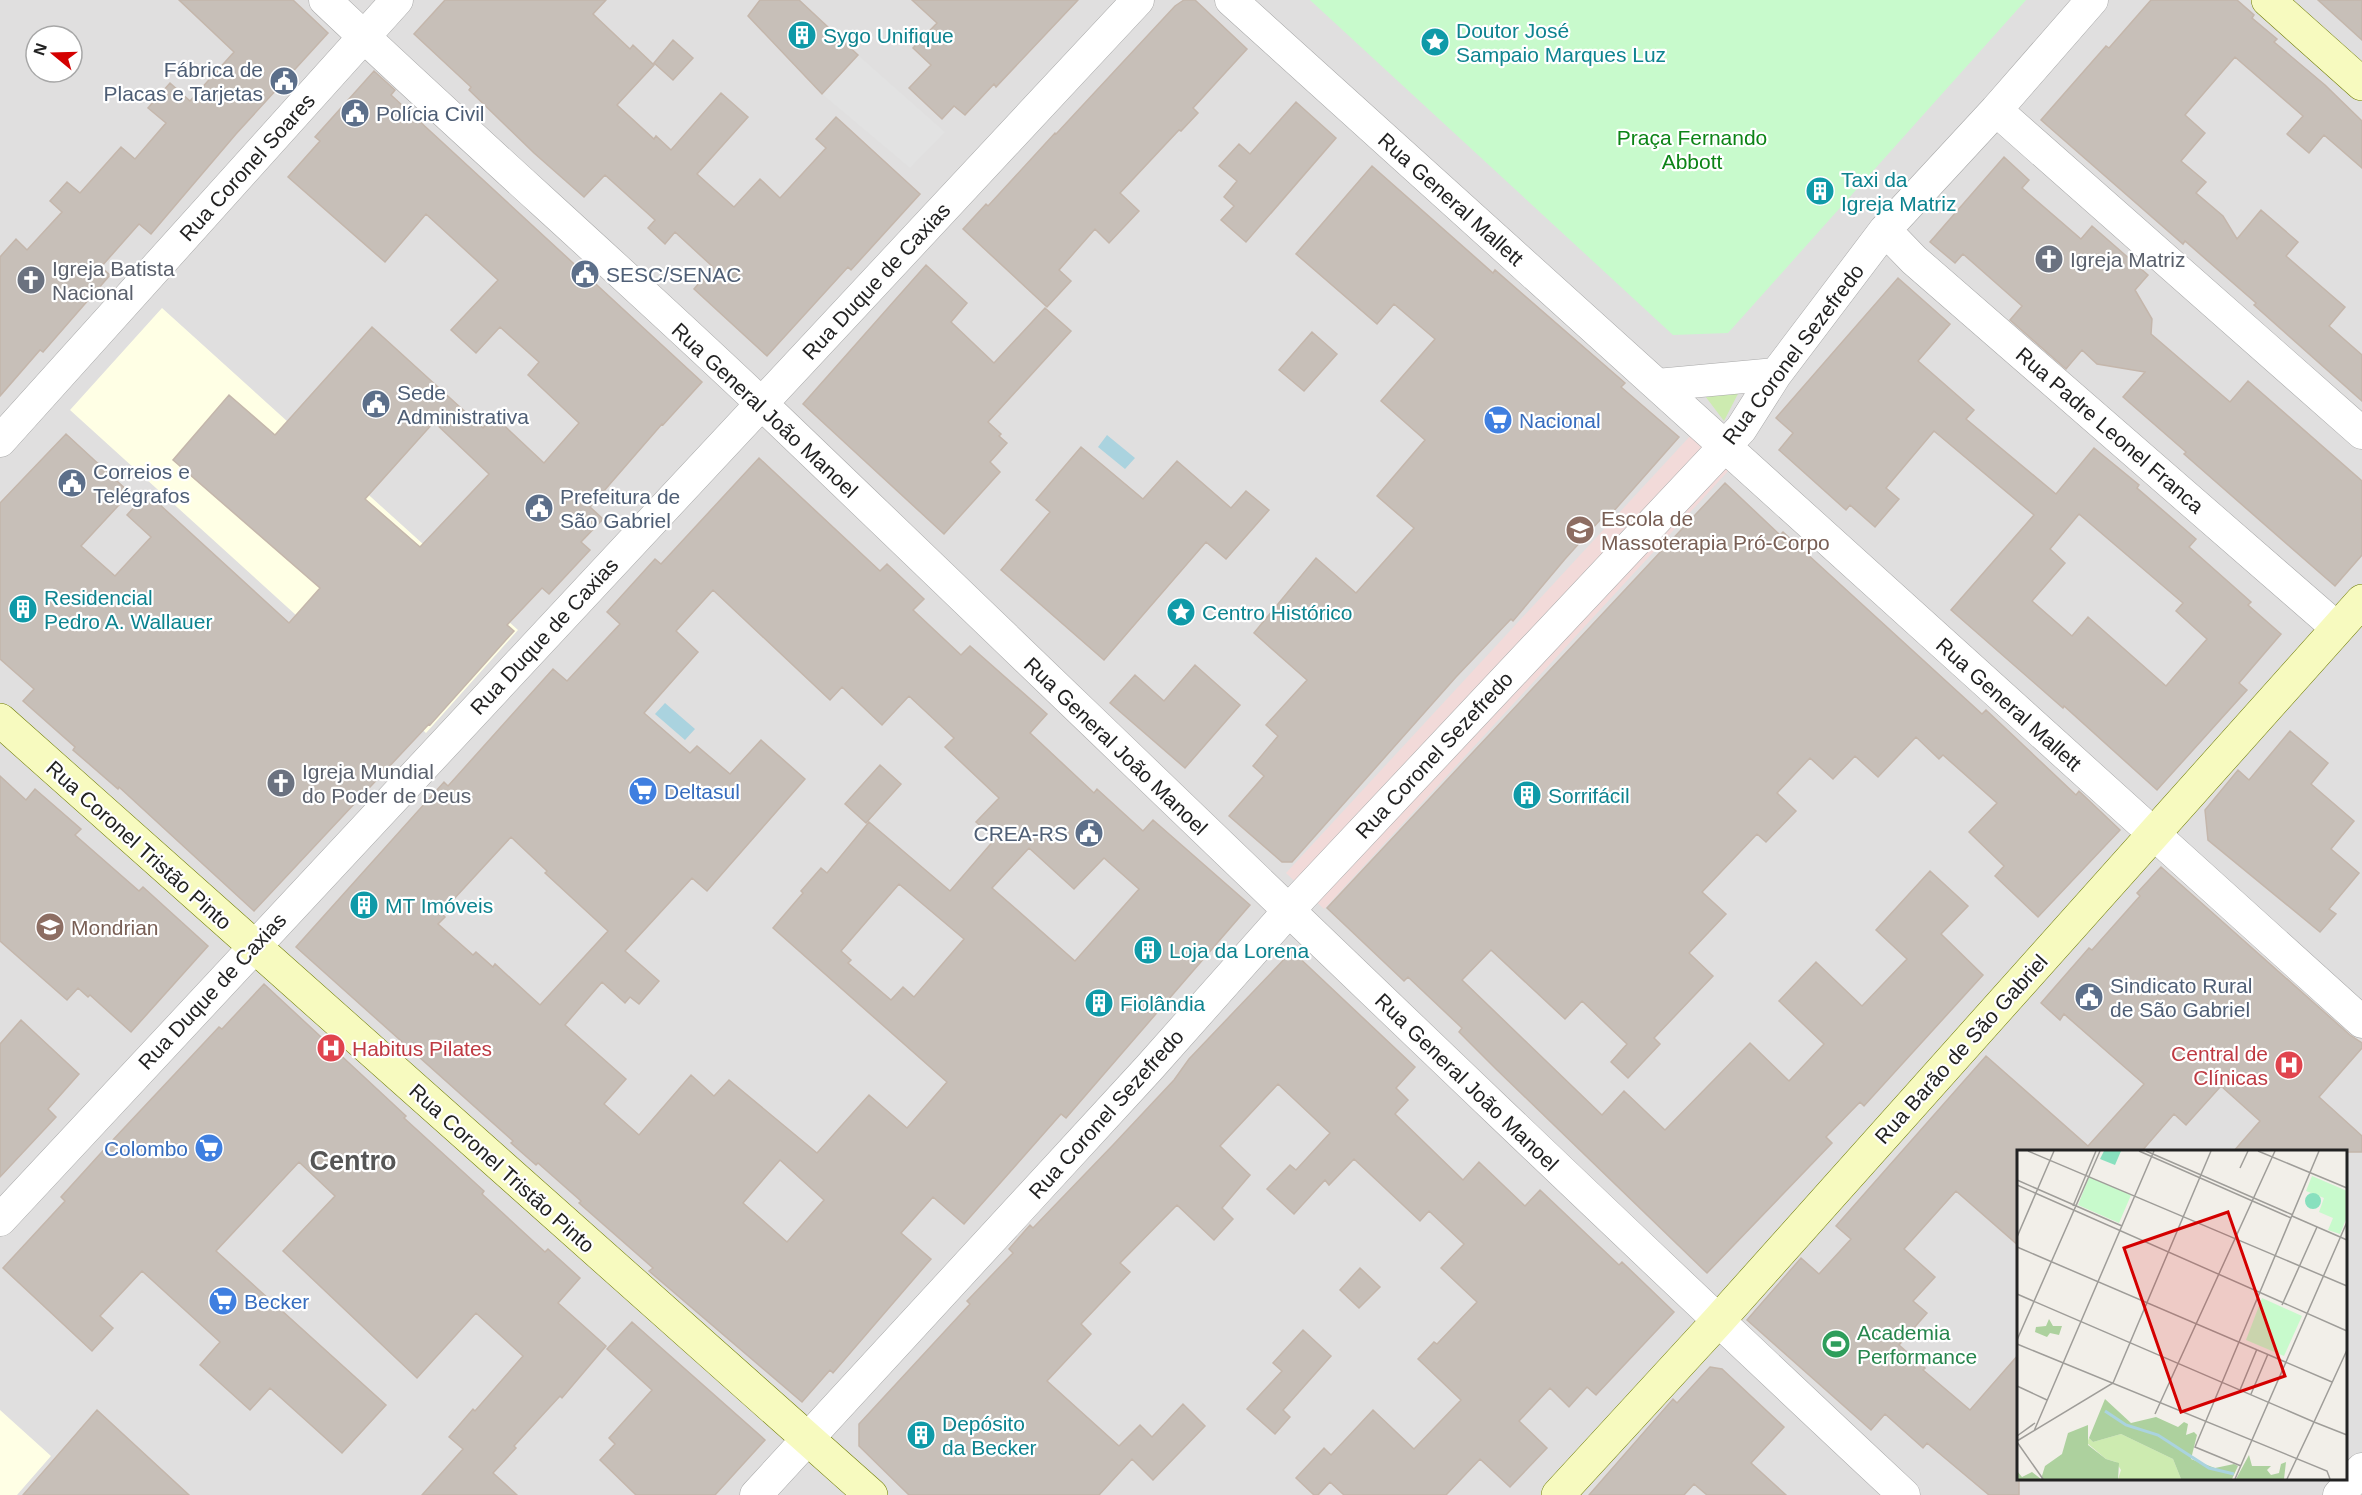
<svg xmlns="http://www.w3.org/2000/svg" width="2362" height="1495" viewBox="0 0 2362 1495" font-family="Helvetica,sans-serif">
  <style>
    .residential { fill: #e0dfdf; fill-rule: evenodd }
    .commercial { fill: #f2dad9 }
    .education { fill: #ffffe5 }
    .grass { fill: #cdebb0 }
    .park { fill: #c8facc }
    .parking { fill: #e2e2e2 }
    .water { fill: #aad3df }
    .building { fill: #c7bfb8; stroke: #c4b6ab; stroke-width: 1.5; fill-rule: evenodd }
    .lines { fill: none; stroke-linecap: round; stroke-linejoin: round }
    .street-casing { stroke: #a9a9a9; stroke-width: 33 }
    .secondary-casing { stroke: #707d05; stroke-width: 34 }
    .street { stroke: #fff; stroke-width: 32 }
    .secondary { stroke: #f7fabf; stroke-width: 33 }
    .labels { text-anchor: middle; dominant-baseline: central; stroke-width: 4.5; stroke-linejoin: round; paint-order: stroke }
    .culture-label { font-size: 21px; fill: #0d838f; stroke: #fff; text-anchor: start }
    .service-label { font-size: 21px; fill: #4e5e75; stroke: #fff; text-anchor: start }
    .park-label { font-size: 21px; fill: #0c8416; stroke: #fff }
    .street-label { font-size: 21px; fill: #222; stroke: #fff }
    .worship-label { font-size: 21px; fill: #5b616d; stroke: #fff; text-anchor: start }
    .shop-label { font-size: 21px; fill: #366cbe; stroke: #fff; text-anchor: start }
    .education-label { font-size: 21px; fill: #785e54; stroke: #fff; text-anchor: start }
    .health-label { font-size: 21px; fill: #be3a42; stroke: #fff; text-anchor: start }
    .leisure-label { font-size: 21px; fill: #27864d; stroke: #fff; text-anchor: start }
    .district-label { font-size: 27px; font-weight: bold; fill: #555; stroke: #fff }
    .inset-river { fill: none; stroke: #aad3df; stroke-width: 3 }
    .inset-road { fill: none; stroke: #9f9d99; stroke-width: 1.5 }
    .view { fill: #d40000; fill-opacity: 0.15; stroke: #d40000; stroke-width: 3 }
    .inset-edge { fill: none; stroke: #222; stroke-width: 3 }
  </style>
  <rect width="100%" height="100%" fill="#f2efe9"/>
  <path class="residential" d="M0 0H2362V1469L2339 1495H0ZM36 36H72V72H36ZM2018 1152H2346V1478H2018Z"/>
  <path class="commercial" d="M1692 434 1730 469 1324 909 1286 873Z"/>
  <path class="education" d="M162 308 518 630 426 733 70 410Z
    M0 1410 51 1456 17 1495H0Z"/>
  <path class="grass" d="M1743 384 1724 421 1699 388Z"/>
  <path class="park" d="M1310 0H2026L1728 333 1673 335Z"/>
  <path class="parking" d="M858 55 945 132 910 168 822 94Z"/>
  <path class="water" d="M1107 435 1135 458 1125 469 1098 447Z
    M665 703 695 729 685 740 655 714Z"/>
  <path class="building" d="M179 0H293L328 33 236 134 151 234 139 224 101 267 110 275 43 352 40 350 0 396V257L16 239 27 250 62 212 50 201 67 182 80 193 121 147 135 159 166 123 148 108 170 83 190 101 234 52Z
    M445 0H606L593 14 630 49 633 45 654 65 617 105 654 139 656 136 671 150 721 93 748 117 697 174 734 207 760 179 780 198 826 148 816 139 836 117 920 194 851 270 848 267 767 356 694 289 713 267 675 232 665 244 648 228 655 220 605 175 584 197 534 153 469 90 471 87 414 34Z
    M760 0H799L858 55 822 94 748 16Z
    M912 0H1078L996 87 994 84 965 115 954 106 942 119 909 88 931 65 913 48 937 23Z
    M1184 0H1195L1247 49 1193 108 1198 113 1181 131 1179 130 1120 193 1139 211 1109 243 1095 229 1059 270 1071 281 1047 307 963 229 986 204 988 206 1055 133 1056 134 1175 6Z
    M2151 0H2237L2254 15 2252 18 2277 39 2274 42 2325 85 2362 121V168L2324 135 2309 153 2287 134 2303 116 2235 57 2185 115 2205 133 2181 161 2206 182 2196 193 2223 216 2237 239 2261 210 2298 242 2286 256 2345 307 2329 326 2362 355V401L2254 305 2256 303 2185 241 2183 244 2041 120 2106 46 2109 48Z
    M2318 0H2362V40Z
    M673 40 693 58 673 80 654 63Z
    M374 71 395 90 391 95 702 382 663 425 662 424 590 507 603 519 581 542 590 550 549 594 542 588 507 625 514 631 430 725 429 724 254 911 119 787 118 789 73 750 75 747 23 701 34 689 0 659V503L66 434 130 493 81 546 115 576 151 537 127 515 147 493 289 623 320 588 173 460 229 395 275 435 372 327 483 428 494 416 544 463 579 423 528 375 539 362 500 327 476 353 451 330 498 280 426 214 385 262 288 177 320 141 315 137ZM434 422 489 474 420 547 365 499Z
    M1296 102 1336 138 1246 242 1221 220 1234 206 1224 197 1237 181 1219 166 1239 144 1250 154Z
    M2004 157 2029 180 2022 188 2081 239 2092 226 2148 275 2135 290 2152 319 2151 334 2230 402 2248 381 2362 481V555L2335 586 2184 454 2186 452 2123 397 2145 372 2097 364 2082 350 2066 369 2010 320 2022 306 1963 254 1955 263 1930 242Z
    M1372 166 1493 273 1495 270 1625 383 1621 387 1679 437 1612 513 1609 510 1565 559 1513 621 1511 619 1456 677 1292 862H1282L1229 816 1264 776 1253 766 1278 736 1266 725 1307 680 1254 633 1316 558 1356 593 1414 528 1377 496 1425 440 1381 401 1435 339 1394 304 1377 324 1296 254Z
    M926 265 967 303 951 322 994 363 1045 308 1071 331 988 422 1001 434 999 436 1007 443 990 462 1000 472 944 534 803 404Z
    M1898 278 1950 324 1918 361 1974 410 1966 419 2056 494 2094 448 2139 485 2137 488 2196 539 2189 547 2251 602 2248 605 2281 634 2239 683 2247 690 2157 790 2064 706 2063 708 1951 610 2034 515 1934 431 1886 488 1899 499 1875 527 1850 505 1846 510 1779 450 1793 433 1776 418ZM2079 514 2183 603 2176 611 2207 639 2166 686 2088 617 2072 636 2032 601 2065 563 2050 549Z
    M1312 332 1337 354 1304 391 1279 370Z
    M1081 447 1143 499 1177 461 1231 508 1246 491 1269 510 1226 559 1206 542 1104 660 1001 570 1050 512 1036 500Z
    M759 458 880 571 887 564 924 599 913 610 961 655 970 646 1047 714 1030 733 1094 793 1097 789 1143 831 1153 820 1250 905 1066 1118 1061 1114 964 1224 933 1197 901 1233 931 1259 833 1373 830 1370 802 1402 649 1271 653 1268 579 1203 581 1201 538 1163 536 1165 511 1143 513 1141 296 947 444 782 448 786 553 669 567 681 620 624 607 612 655 559 661 564ZM713 590 830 700 842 687 882 725 909 696 954 738 945 747 999 798 976 822 995 839 950 891 869 822 827 873 821 868 801 891 803 893 773 928 947 1082 907 1128 869 1095 817 1153 729 1080 714 1096 691 1075 639 1135 604 1104 626 1079 565 1025 602 982 625 1003 630 997 639 1004 659 981 625 951 692 878 707 891 805 779 761 740 730 774 697 746 690 753 644 713 698 652 676 631ZM511 837 547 871 545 873 608 931 540 1005 495 964 493 967 476 952 473 955 438 924 445 917 441 913ZM1029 848 1074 889 1104 858 1139 889 1075 961 992 888ZM899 884 964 939 914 997 903 987 891 1000 848 963 851 960 841 951ZM780 1160 824 1200 787 1242 743 1203Z
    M1725 483 1780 535 1783 532 1982 714 1986 710 2076 795 2079 791 2120 830 2038 917 1995 876 2004 866 1969 832 1997 803 1943 755 1939 759 1916 737 1878 777 1855 756 1833 779 1810 758 1777 793 1796 811 1766 842 1757 834 1702 892 1726 914 1689 953 1713 976 1654 1038 1660 1044 1628 1078 1611 1062 1627 1044 1582 1001 1565 1019 1491 950 1462 980 1602 1115 1624 1091 1665 1130 1750 1043 1789 1081 1824 1044 1779 1001 1816 962 1862 1006 1907 959 1876 930 1930 871 1968 906 1941 934 1983 975 1864 1106 1860 1102 1826 1137 1832 1143 1707 1273 1496 1069 1459 1032 1462 1028 1408 977 1404 981 1327 908Z
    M1195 665 1240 705 1185 768 1110 703 1135 675 1164 701Z
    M2290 731 2328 763 2311 784 2354 821 2331 849 2359 873 2329 909 2336 914 2320 932 2208 840 2205 810 2238 770 2249 780Z
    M880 765 901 784 866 823 845 804Z
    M0 776 26 800 35 789 81 829 75 835 139 891 143 887 208 946 131 1032 90 995 88 997 78 988 67 1000 0 941Z
    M2161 867 2350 1035 2362 1043V1048L2319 1097 2362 1136V1152H2233L2260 1121 2221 1086 2186 1125 2174 1114 2141 1152H2019V1246L1956 1191 1904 1249 1935 1277 1913 1301 1927 1313 1899 1345 1925 1368 1923 1370 1970 1410 2019 1354V1495H1989L1927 1443 1923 1448 1885 1414 1871 1430 1747 1320 1801 1258 1819 1274 1851 1239 1836 1226 1986 1056 2088 1146 2144 1084 2064 1014 2060 1020 2041 1003 2089 948 2092 950 2140 896 2137 893Z
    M1292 951 1415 1067 1396 1088 1408 1100 1395 1114 1463 1180 1479 1162 1525 1206 1540 1190 1619 1265 1622 1262 1674 1312 1596 1395 1587 1387 1569 1407 1550 1388 1519 1421 1547 1448 1510 1487 1480 1459 1446 1495H1344L1330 1482 1318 1495H1314L1296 1478 1324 1448 1331 1455 1373 1410 1414 1449 1461 1400 1418 1359 1434 1342 1437 1344 1477 1302 1441 1268 1464 1244 1429 1211 1420 1221 1354 1159 1329 1185 1325 1180 1294 1214 1267 1189 1290 1165 1296 1170 1330 1133 1278 1084 1220 1146 1250 1175 1222 1208 1233 1219 1214 1240 1177 1205 1120 1263 1130 1272 1081 1324 1091 1334 1047 1381 1119 1446 1140 1425 1152 1437 1183 1404 1205 1426 1153 1480 1132 1459 1099 1495H909L859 1446V1424L970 1304 967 1301 1013 1253 1009 1249 1030 1225 1033 1228 1113 1145 1174 1080 1189 1059Z
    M264 984 406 1116 404 1118 484 1191 482 1194 545 1252 548 1249 580 1278 558 1303 606 1346 562 1398 560 1396 514 1446 516 1448 493 1473 517 1495H422L463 1449 449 1437 473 1409 475 1411 523 1356 476 1313 417 1378 283 1251 335 1196 299 1162 216 1251 386 1405 342 1453 270 1388 250 1410 200 1365 220 1342 142 1271 100 1316 113 1328 92 1351 3 1268 65 1201 61 1197 110 1143 219 1027 222 1029Z
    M21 1020 79 1074 48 1109 56 1117 0 1177V1044Z
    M1360 1268 1380 1287 1359 1308 1340 1290Z
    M632 1322 765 1440 715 1495H636L600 1460 615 1444 609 1438 652 1390 607 1349Z
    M1303 1330 1331 1356 1283 1410 1290 1417 1275 1434 1247 1409 1282 1371 1273 1363Z
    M1710 1367 1722 1369 1784 1427 1751 1463 1786 1495H1707L1694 1484 1684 1495H1589L1673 1399 1677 1403Z
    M97 1410 189 1495H23Z"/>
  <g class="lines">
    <g class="street-casing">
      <path id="street" d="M325 0C470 138 621 270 766 408 1145 771 1521 1137 1904 1495
        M1231 0 2362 1022
        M1996 110 2362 433
        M1885 230 1914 260 2337 628
        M1657 385 1776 374
        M0 441 397 0
        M0 1220 1138 0
        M756 1495 1149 1068 1301 897 1741 429 1776 374 1885 230 1996 110 2092 0
        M2339 1495 2362 1469"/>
    </g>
    <g class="secondary-casing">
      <path id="secondary" d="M2268 0 2362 84
        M0 720 871 1495
        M1558 1495 1718 1321 2362 601"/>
    </g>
    <use href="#street" class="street"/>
    <use href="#secondary" class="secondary"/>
  </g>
  <defs>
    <g id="building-disc" transform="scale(1.5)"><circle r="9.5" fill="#0f9aa8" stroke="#fff"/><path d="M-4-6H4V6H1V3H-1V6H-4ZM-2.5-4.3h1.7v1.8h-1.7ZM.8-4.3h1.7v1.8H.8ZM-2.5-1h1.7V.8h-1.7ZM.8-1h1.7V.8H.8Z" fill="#fff"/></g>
    <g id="sight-disc" transform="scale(1.5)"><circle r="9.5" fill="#0f9aa8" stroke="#fff"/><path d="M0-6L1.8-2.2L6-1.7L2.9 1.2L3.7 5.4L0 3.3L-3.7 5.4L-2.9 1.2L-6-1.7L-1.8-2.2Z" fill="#fff"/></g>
    <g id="civic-disc" transform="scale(1.5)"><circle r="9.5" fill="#5c6f8a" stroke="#fff"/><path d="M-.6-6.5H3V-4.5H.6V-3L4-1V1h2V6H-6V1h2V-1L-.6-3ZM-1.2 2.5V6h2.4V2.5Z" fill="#fff"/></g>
    <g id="church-disc" transform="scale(1.5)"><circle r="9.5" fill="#6b7280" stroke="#fff"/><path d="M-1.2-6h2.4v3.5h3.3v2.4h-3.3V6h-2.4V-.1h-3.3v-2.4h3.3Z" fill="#fff"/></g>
    <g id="supermarket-disc" transform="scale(1.5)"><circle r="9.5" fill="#3f7fe0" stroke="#fff"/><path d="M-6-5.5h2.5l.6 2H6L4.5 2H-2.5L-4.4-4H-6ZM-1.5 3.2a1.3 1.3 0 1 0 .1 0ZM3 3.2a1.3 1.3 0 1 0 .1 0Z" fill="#fff"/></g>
    <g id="school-disc" transform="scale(1.5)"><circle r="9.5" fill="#8d6e63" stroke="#fff"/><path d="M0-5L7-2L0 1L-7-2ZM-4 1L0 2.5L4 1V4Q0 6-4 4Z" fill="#fff"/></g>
    <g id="hospital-disc" transform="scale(1.5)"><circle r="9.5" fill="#e0444e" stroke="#fff"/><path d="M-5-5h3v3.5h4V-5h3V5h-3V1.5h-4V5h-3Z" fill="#fff"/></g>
    <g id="stadium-disc" transform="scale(1.5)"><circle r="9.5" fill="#2e9e5b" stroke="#fff"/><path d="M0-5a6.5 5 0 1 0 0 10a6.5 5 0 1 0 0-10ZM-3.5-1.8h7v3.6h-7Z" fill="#fff"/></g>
  </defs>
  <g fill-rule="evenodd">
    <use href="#building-disc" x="802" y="35"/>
    <use href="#sight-disc" x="1435" y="42"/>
    <use href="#civic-disc" x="284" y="81"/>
    <use href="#civic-disc" x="355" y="113"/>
    <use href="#building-disc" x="1820" y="191"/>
    <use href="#church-disc" x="2049" y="259"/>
    <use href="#civic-disc" x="585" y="274"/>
    <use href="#church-disc" x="31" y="280"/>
    <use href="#civic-disc" x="376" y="404"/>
    <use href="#supermarket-disc" x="1498" y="420"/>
    <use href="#civic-disc" x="72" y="483"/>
    <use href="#civic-disc" x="539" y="508"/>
    <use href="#school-disc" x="1580" y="530"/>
    <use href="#building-disc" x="23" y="609"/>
    <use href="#sight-disc" x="1181" y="612"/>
    <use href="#church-disc" x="281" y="783"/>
    <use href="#supermarket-disc" x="643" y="791"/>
    <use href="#building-disc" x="1527" y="795"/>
    <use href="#civic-disc" x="1089" y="833"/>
    <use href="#building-disc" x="364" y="905"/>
    <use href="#school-disc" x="50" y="927"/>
    <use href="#building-disc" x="1148" y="950"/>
    <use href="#civic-disc" x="2089" y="997"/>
    <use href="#building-disc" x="1099" y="1003"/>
    <use href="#hospital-disc" x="331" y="1048"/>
    <use href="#hospital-disc" x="2289" y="1065"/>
    <use href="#supermarket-disc" x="209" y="1148"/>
    <use href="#supermarket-disc" x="223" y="1301"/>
    <use href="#stadium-disc" x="1836" y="1344"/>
    <use href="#building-disc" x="921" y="1435"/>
  </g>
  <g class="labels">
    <g class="culture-label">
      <text x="1456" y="30">Doutor José<tspan x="1456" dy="24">Sampaio Marques Luz</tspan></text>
      <text x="823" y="35">Sygo Unifique</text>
      <text x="1841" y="179">Taxi da<tspan x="1841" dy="24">Igreja Matriz</tspan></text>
      <text x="44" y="597">Residencial<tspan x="44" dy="24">Pedro A. Wallauer</tspan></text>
      <text x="1202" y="612">Centro Histórico</text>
      <text x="1548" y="795">Sorrifácil</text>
      <text x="385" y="905">MT Imóveis</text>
      <text x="1169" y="950">Loja da Lorena</text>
      <text x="1120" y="1003">Fiolândia</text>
      <text x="942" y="1423">Depósito<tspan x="942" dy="24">da Becker</tspan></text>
    </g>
    <g class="service-label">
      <text x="263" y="69" text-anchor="end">Fábrica de<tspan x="263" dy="24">Placas e Tarjetas</tspan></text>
      <text x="376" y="113">Polícia Civil</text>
      <text x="606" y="274">SESC/SENAC</text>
      <text x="397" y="392">Sede<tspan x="397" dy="24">Administrativa</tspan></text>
      <text x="93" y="471">Correios e<tspan x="93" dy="24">Telégrafos</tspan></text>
      <text x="560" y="496">Prefeitura de<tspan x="560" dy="24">São Gabriel</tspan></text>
      <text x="1068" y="833" text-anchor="end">CREA-RS</text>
      <text x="2110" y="985">Sindicato Rural<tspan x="2110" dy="24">de São Gabriel</tspan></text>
    </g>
    <g class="park-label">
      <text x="1692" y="137">Praça Fernando<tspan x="1692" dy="24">Abbott</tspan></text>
    </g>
    <g class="street-label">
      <text transform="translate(247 167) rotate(-48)">Rua Coronel Soares</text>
      <text transform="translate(1451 199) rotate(42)">Rua General Mallett</text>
      <text transform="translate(876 281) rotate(-47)">Rua Duque de Caxias</text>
      <text transform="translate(1793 354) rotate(-53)">Rua Coronel Sezefredo</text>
      <text transform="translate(765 410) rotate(43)">Rua General João Manoel</text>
      <text transform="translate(2110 430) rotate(41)">Rua Padre Leonel Franca</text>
      <text transform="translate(544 636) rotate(-47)">Rua Duque de Caxias</text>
      <text transform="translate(2009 704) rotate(42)">Rua General Mallett</text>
      <text transform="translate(1116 746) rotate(44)">Rua General João Manoel</text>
      <text transform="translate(1434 755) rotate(-47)">Rua Coronel Sezefredo</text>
      <text transform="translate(139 845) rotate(42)">Rua Coronel Tristão Pinto</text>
      <text transform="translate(212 991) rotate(-47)">Rua Duque de Caxias</text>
      <text transform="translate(1961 1049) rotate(-48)">Rua Barão de São Gabriel</text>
      <text transform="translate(1467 1082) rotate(44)">Rua General João Manoel</text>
      <text transform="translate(1106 1114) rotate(-48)">Rua Coronel Sezefredo</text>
      <text transform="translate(502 1168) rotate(42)">Rua Coronel Tristão Pinto</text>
    </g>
    <g class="worship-label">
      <text x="2070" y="259">Igreja Matriz</text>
      <text x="52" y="268">Igreja Batista<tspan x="52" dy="24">Nacional</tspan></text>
      <text x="302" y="771">Igreja Mundial<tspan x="302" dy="24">do Poder de Deus</tspan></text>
    </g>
    <g class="shop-label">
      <text x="1519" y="420">Nacional</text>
      <text x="664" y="791">Deltasul</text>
      <text x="188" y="1148" text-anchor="end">Colombo</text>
      <text x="244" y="1301">Becker</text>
    </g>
    <g class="education-label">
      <text x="1601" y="518">Escola de<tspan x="1601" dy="24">Massoterapia Pró-Corpo</tspan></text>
      <text x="71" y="927">Mondrian</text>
    </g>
    <g class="health-label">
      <text x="352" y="1048">Habitus Pilates</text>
      <text x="2268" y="1053" text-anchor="end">Central de<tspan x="2268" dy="24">Clínicas</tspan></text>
    </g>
    <g class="leisure-label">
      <text x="1857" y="1332">Academia<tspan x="1857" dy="24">Performance</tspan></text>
    </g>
    <g class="district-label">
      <text x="353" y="1161">Centro</text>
    </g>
  </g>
  <g transform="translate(2017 1150)">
    <rect width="330" height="330" fill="#f2efe9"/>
    <path d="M104 284 156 309 164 329H101L104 320 99 312 89 309 70 293 72 288 76 292Z" fill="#cdebb0"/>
    <path d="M32 169 36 176H45L42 185 33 183 30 187 18 182 19 177 29 176ZM88 249 114 273 139 267 161 277 167 272 171 274 169 285 177 282 180 285 174 309 198 318 217 314 221 316 215 329H164L156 309 104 284 76 292 72 288ZM71 275V295L89 309 102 313 101 329H0V321L5 327 15 322 24 329 28 316 45 304 51 283ZM232 305 235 316H254L250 320 254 325 262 323 264 314 269 312 267 329H219Z" fill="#add19e"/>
    <path d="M295 26 330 41V67L323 84 311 80 316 68 302 62 307 48 289 41ZM72 27 114 45 102 73 61 55ZM245 148 285 166 267 206 229 190Z" fill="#c8facc"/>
    <path d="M87 1H104L98 15 83 9ZM288 51a8 8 0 1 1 16 0a8 8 0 1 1-16 0Z" fill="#88e0be"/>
    <path class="inset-river" d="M88 261 109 275 141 285 192 318 217 324"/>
    <path class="inset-road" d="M11 1 330 136M122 1 274 68M129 1 276 65M241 1 330 38M223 18 231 1M0 30 105 76M0 35 330 181M56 56 79 1M275 66 330 90M0 87 37 1M0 97 315 232M0 144 297 272 330 200M265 155 300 77M0 190 83 1M0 194 310 321 313 329M0 236 30 250M223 240 240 199M234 244 251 204M138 264 258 1M17 281 137 1M0 286 18 273M0 291 96 233 194 1M0 292 26 329M224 316 178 297 302 1M218 329 330 72M270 329 297 272 330 285"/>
    <path class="view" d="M211 62 268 226 164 262 107 98Z"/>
    <rect width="330" height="330" class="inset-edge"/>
  </g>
  <g transform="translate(54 54) rotate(289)"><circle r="28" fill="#ffffff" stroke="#a7a7a7" stroke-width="1.5"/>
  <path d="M0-4.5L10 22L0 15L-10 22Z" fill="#d40000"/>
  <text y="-9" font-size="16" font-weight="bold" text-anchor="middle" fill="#222222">N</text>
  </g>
</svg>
